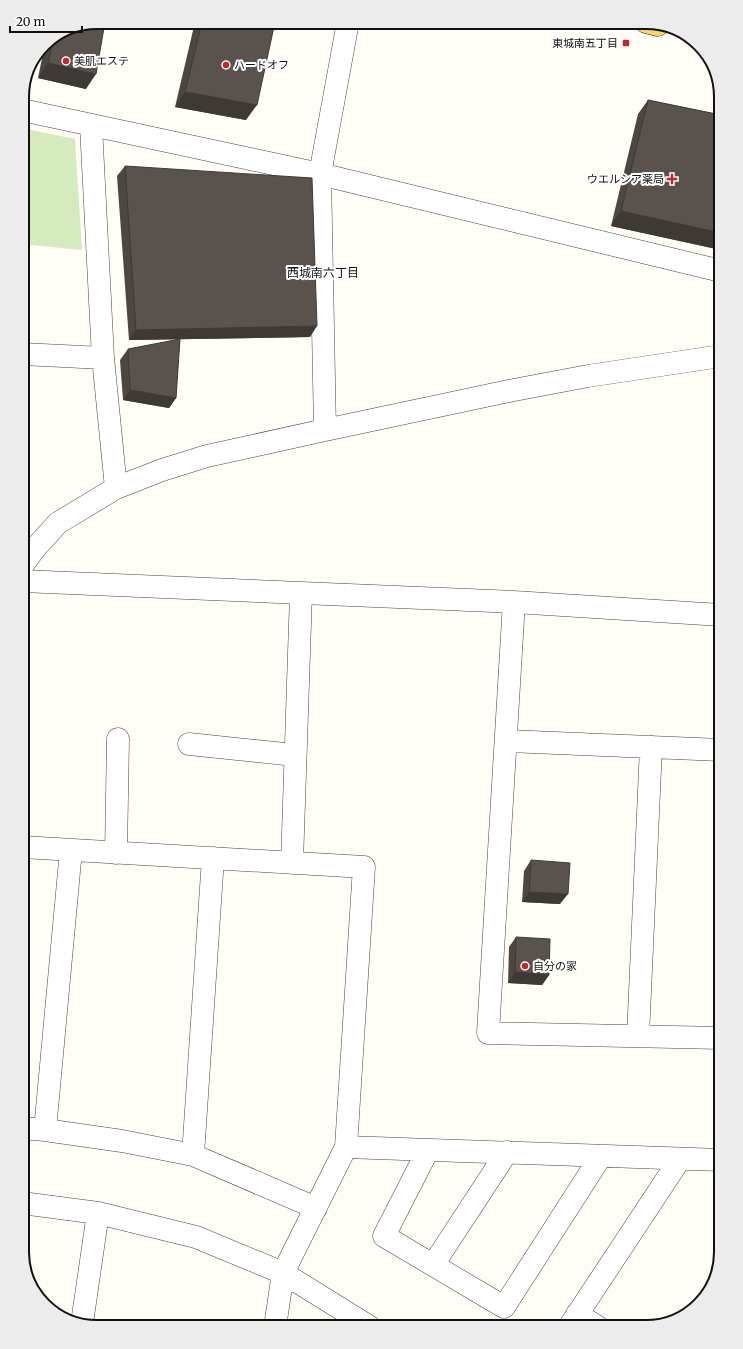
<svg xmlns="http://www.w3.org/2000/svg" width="743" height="1349" viewBox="0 0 743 1349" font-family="Merriweather,'Noto Sans JP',serif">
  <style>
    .green { fill: #d5ebbd }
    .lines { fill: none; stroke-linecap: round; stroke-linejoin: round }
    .minor-casing { stroke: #444; stroke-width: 23 }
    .major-casing { stroke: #222; stroke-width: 23 }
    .minor { stroke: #fff; stroke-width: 22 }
    .major { stroke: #f9d66b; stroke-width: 22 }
    .wall { fill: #4d4742 }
    .shaded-wall { fill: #3f3936 }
    .building { fill: #5a524d; stroke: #3f3936 }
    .poi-dot { fill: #c4262e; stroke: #fff; stroke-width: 1.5 }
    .labels { text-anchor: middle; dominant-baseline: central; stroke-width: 4; stroke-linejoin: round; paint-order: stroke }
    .poi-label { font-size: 11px; fill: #111; stroke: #fff; text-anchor: start }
    .neighbourhood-label { font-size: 12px; fill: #111; stroke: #fff }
    .rim { fill: none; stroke: #111; stroke-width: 2 }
  </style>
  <rect width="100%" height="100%" fill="#fffdf5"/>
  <path class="green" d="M22 128 75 139 82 250 22 244Z"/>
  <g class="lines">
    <g class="minor-casing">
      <path id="minor" d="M22 110 320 174 721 271
        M91 126 103 358 116 488
        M22 354 103 358
        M325 430 320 174 348 22
        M22 566 36 547 58 523 116 488 162 470 207 456 325 430 514 390 588 376 721 356
        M22 581 514 602 721 615
        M514 602 488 1033 721 1038
        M506 741 721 750
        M189 744 295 755
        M22 847 364 867 346 1147 283 1273 275 1327
        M116 853 118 739
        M292 863 301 593
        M638 1036 651 747
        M22 1128 45 1130 122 1141 193 1155 316 1208
        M45 1130 71 850
        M346 1147 721 1160
        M428 1150 384 1236 504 1307 601 1156
        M193 1155 213 858
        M22 1203 98 1213 196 1237 283 1273 370 1327
        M433 1265 507 1152
        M577 1314 598 1327
        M82 1323 98 1213
        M569 1327 680 1159"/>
    </g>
    <g class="major-casing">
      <path id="major" d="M646 22 658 25"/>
    </g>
    <use href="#minor" class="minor"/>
    <use href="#major" class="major"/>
  </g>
  <path class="wall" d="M195 22H275L246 120 175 107Z
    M69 28 86 89 38 78 45 43Z
    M648 100 721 115V250L611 226 638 114Z
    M125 166 310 337 129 340 117 176Z
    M128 349 176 398 169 408 123 400 120 360Z
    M531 860 560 904 522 902 524 871Z
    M516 937 549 975 542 985 508 983 509 947Z"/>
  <path class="shaded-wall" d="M48 63 96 74 86 89 38 78Z
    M185 92 257 105 246 120 175 107Z
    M621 211 721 233V250L611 226Z
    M317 326 310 337 129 340 136 330Z
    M130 390 176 398 169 408 123 400Z
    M529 892 568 894 560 904 522 902Z
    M515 972 549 975 542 985 508 983Z"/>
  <path class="building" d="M98 22H105L96 74 48 63 54 38 69 28Z
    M202 22H275L257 105 185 92Z
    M648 100 721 115V233L621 211Z
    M125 166 312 178 317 326 136 330Z
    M180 339 176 398 130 390 128 349Z
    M531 860 570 863 568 894 529 892Z
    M516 937 550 939 549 975 515 972Z"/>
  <g class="poi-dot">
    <rect x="622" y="39" width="8" height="8" rx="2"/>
    <circle cx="66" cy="61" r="4"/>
    <circle cx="226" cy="65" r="4"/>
    <path d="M670 173h4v4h4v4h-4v4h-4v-4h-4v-4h4z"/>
    <circle cx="525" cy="966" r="4"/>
  </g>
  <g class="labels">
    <g class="poi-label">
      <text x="618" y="43" text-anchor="end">東城南五丁目</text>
      <text x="74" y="61">美肌エステ</text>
      <text x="234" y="65">ハードオフ</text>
      <text x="664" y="179" text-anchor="end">ウエルシア薬局</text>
      <text x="533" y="966">自分の家</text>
    </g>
    <g class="neighbourhood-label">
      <text x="323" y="272">西城南六丁目</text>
    </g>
  </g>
  <path d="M0 0H743V1349H0ZM97 29H646A68 68 0 0 1 714 97V1252A68 68 0 0 1 646 1320H97A68 68 0 0 1 29 1252V97A68 68 0 0 1 97 29Z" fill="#ececec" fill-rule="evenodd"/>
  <path class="rim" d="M97 29H646A68 68 0 0 1 714 97V1252A68 68 0 0 1 646 1320H97A68 68 0 0 1 29 1252V97A68 68 0 0 1 97 29Z"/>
  <path d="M10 26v6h72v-6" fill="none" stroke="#111111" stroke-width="2"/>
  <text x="16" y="26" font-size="12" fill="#111111" stroke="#ffffff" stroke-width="3" paint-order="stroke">20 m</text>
</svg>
